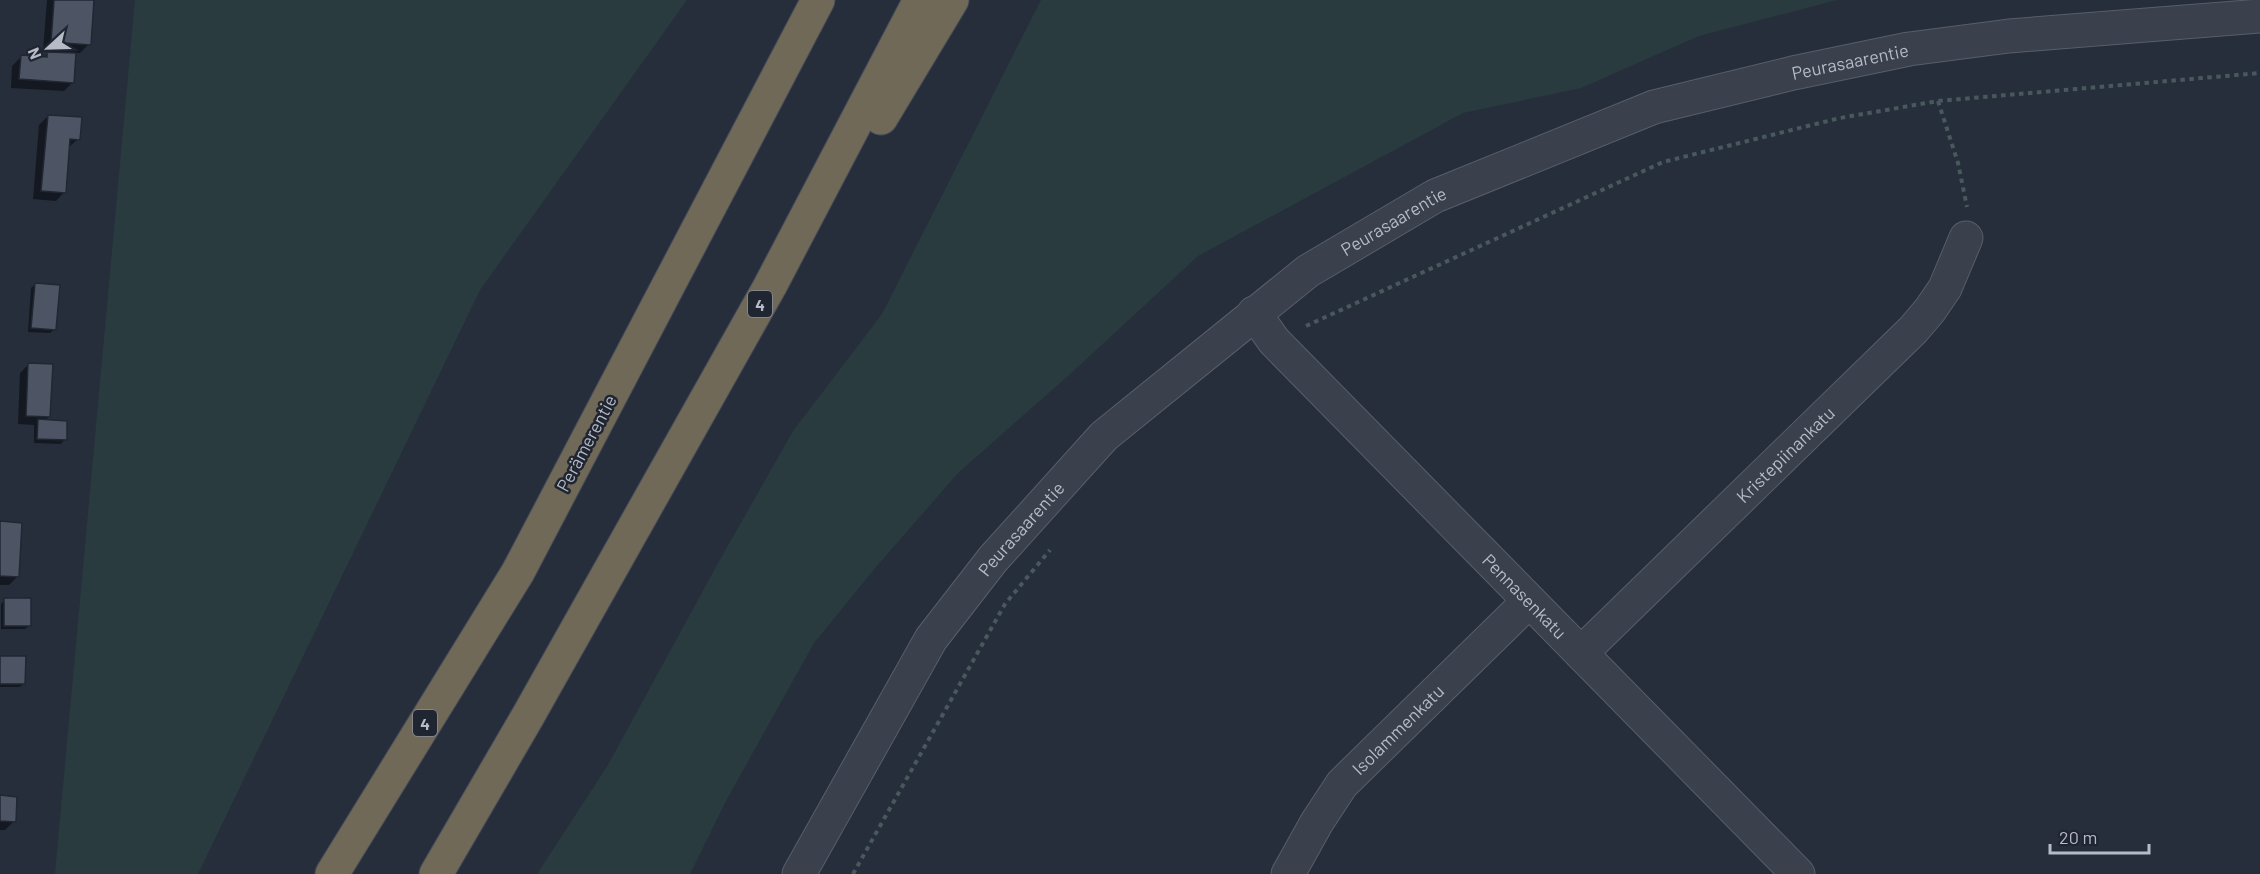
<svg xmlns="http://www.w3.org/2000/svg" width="2260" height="874" viewBox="0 0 2260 874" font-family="Barlow,sans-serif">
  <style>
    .green { fill: #293b3e }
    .shadow { fill: #0007 }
    .building { fill: #4d5565; stroke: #212733; stroke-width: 1.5 }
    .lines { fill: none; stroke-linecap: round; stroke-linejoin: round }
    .minor-casing { stroke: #585e6a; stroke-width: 35 }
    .highway-casing { stroke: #454b57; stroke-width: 35 }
    .path { stroke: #48585c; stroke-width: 4; stroke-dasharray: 4.5 4.5; stroke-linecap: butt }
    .minor { stroke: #3a404c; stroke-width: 33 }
    .highway { stroke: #716958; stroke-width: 33 }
    .labels { text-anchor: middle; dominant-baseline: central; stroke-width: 5; stroke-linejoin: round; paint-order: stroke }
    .shield { fill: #1f2531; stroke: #898e9a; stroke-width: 1.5 }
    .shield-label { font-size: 16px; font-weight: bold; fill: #b6bbc7 }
    .street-label { font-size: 18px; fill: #b6bbc7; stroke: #1f2531 }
  </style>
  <rect width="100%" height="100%" fill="#262e3c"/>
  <path class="green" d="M135 0H687L480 290 198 874H55Z
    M1041 0H1837L1699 36 1581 88 1463 113 1198 256 1068 376 958 473 876 567 814 643 726 801 690 874H537L608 765 717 565 793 431 882 314Z"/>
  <path class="shadow" d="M47 0H92L89 44 80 53H75L73 82 64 91 11 88 12 66 21 57 43 58 51 51 43 50Z
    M48 116 78 139 68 148 64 192 56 201 33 199 39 125Z
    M36 284 55 329 50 333 28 332 31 288Z
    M29 364 49 417 44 421 65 439 61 444 34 443V425L18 424 20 373Z
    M0 523 18 576 9 585H0Z
    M5 600 30 625 25 629H1V604Z
    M0 658 24 683 20 687H0Z
    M0 797 14 821 5 830H0Z"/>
  <path class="building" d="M54 0H94L91 45 51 42Z
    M47 52 76 53 74 83 19 79 21 55 47 57Z
    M48 115 82 117 80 140 70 139 66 193 41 191Z
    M35 283 60 285 56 330 31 328Z
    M28 363 53 364 50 417 26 416Z
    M38 419 67 421V440L37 439Z
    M0 521 22 523 19 577 0 576Z
    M4 598H31V626H4Z
    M0 656H26L25 684H0Z
    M0 795 17 797 16 822 0 821Z"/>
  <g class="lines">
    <g class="minor-casing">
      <g id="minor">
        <path id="s1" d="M1254 313 1274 341 1798 874"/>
        <path id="s2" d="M1581 653 1913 330 1930 310 1945 288 1966 238"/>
        <path id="s3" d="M799 874 931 639 993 559 1104 436 1308 271 1435 196 1654 107 1793 73 1909 49 2009 36 2260 16"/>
        <path id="s4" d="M1288 874 1317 822 1342 784 1529 601"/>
      </g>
    </g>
    <g class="highway-casing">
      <path id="highway" d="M881 118 952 0
        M332 874 518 572 818 0
        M436 874 528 716 770 286 920 0"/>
    </g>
    <path class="path" d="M1938 101 1958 163 1967 207
      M1306 326 1663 162 1840 118 1938 101 2260 73
      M853 874 1005 604 1050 550"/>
    <use href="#minor" class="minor"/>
    <use href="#highway" class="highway"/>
  </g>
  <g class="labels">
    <g class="shield">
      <rect x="748" y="291" width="24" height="26" rx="4.5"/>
      <rect x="413" y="710" width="24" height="26" rx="4.5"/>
    </g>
    <g class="shield-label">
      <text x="760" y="304">4</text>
      <text x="425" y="723">4</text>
    </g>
    <g class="street-label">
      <text stroke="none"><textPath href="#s3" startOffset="1384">Peurasaarentie</textPath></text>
      <text stroke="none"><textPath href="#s3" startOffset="898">Peurasaarentie</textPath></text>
      <text transform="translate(586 443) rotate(-62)">Perämerentie</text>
      <text stroke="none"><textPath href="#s2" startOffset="285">Kristepiinankatu</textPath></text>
      <text stroke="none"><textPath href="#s3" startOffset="412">Peurasaarentie</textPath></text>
      <text stroke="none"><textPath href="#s1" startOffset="392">Pennasenkatu</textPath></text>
      <text stroke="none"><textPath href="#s4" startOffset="183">Isolammenkatu</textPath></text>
    </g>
  </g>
  <g transform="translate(48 48) rotate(248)" stroke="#1f2531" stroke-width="4.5" paint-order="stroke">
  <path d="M0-4.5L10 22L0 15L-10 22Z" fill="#b6bbc7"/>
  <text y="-9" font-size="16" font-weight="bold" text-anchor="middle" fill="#b6bbc7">N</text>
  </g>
  <path d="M2050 844v9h99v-9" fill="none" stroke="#b6bbc7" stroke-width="3"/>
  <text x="2059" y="844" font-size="18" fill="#b6bbc7" stroke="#1f2531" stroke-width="4.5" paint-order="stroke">20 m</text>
</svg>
